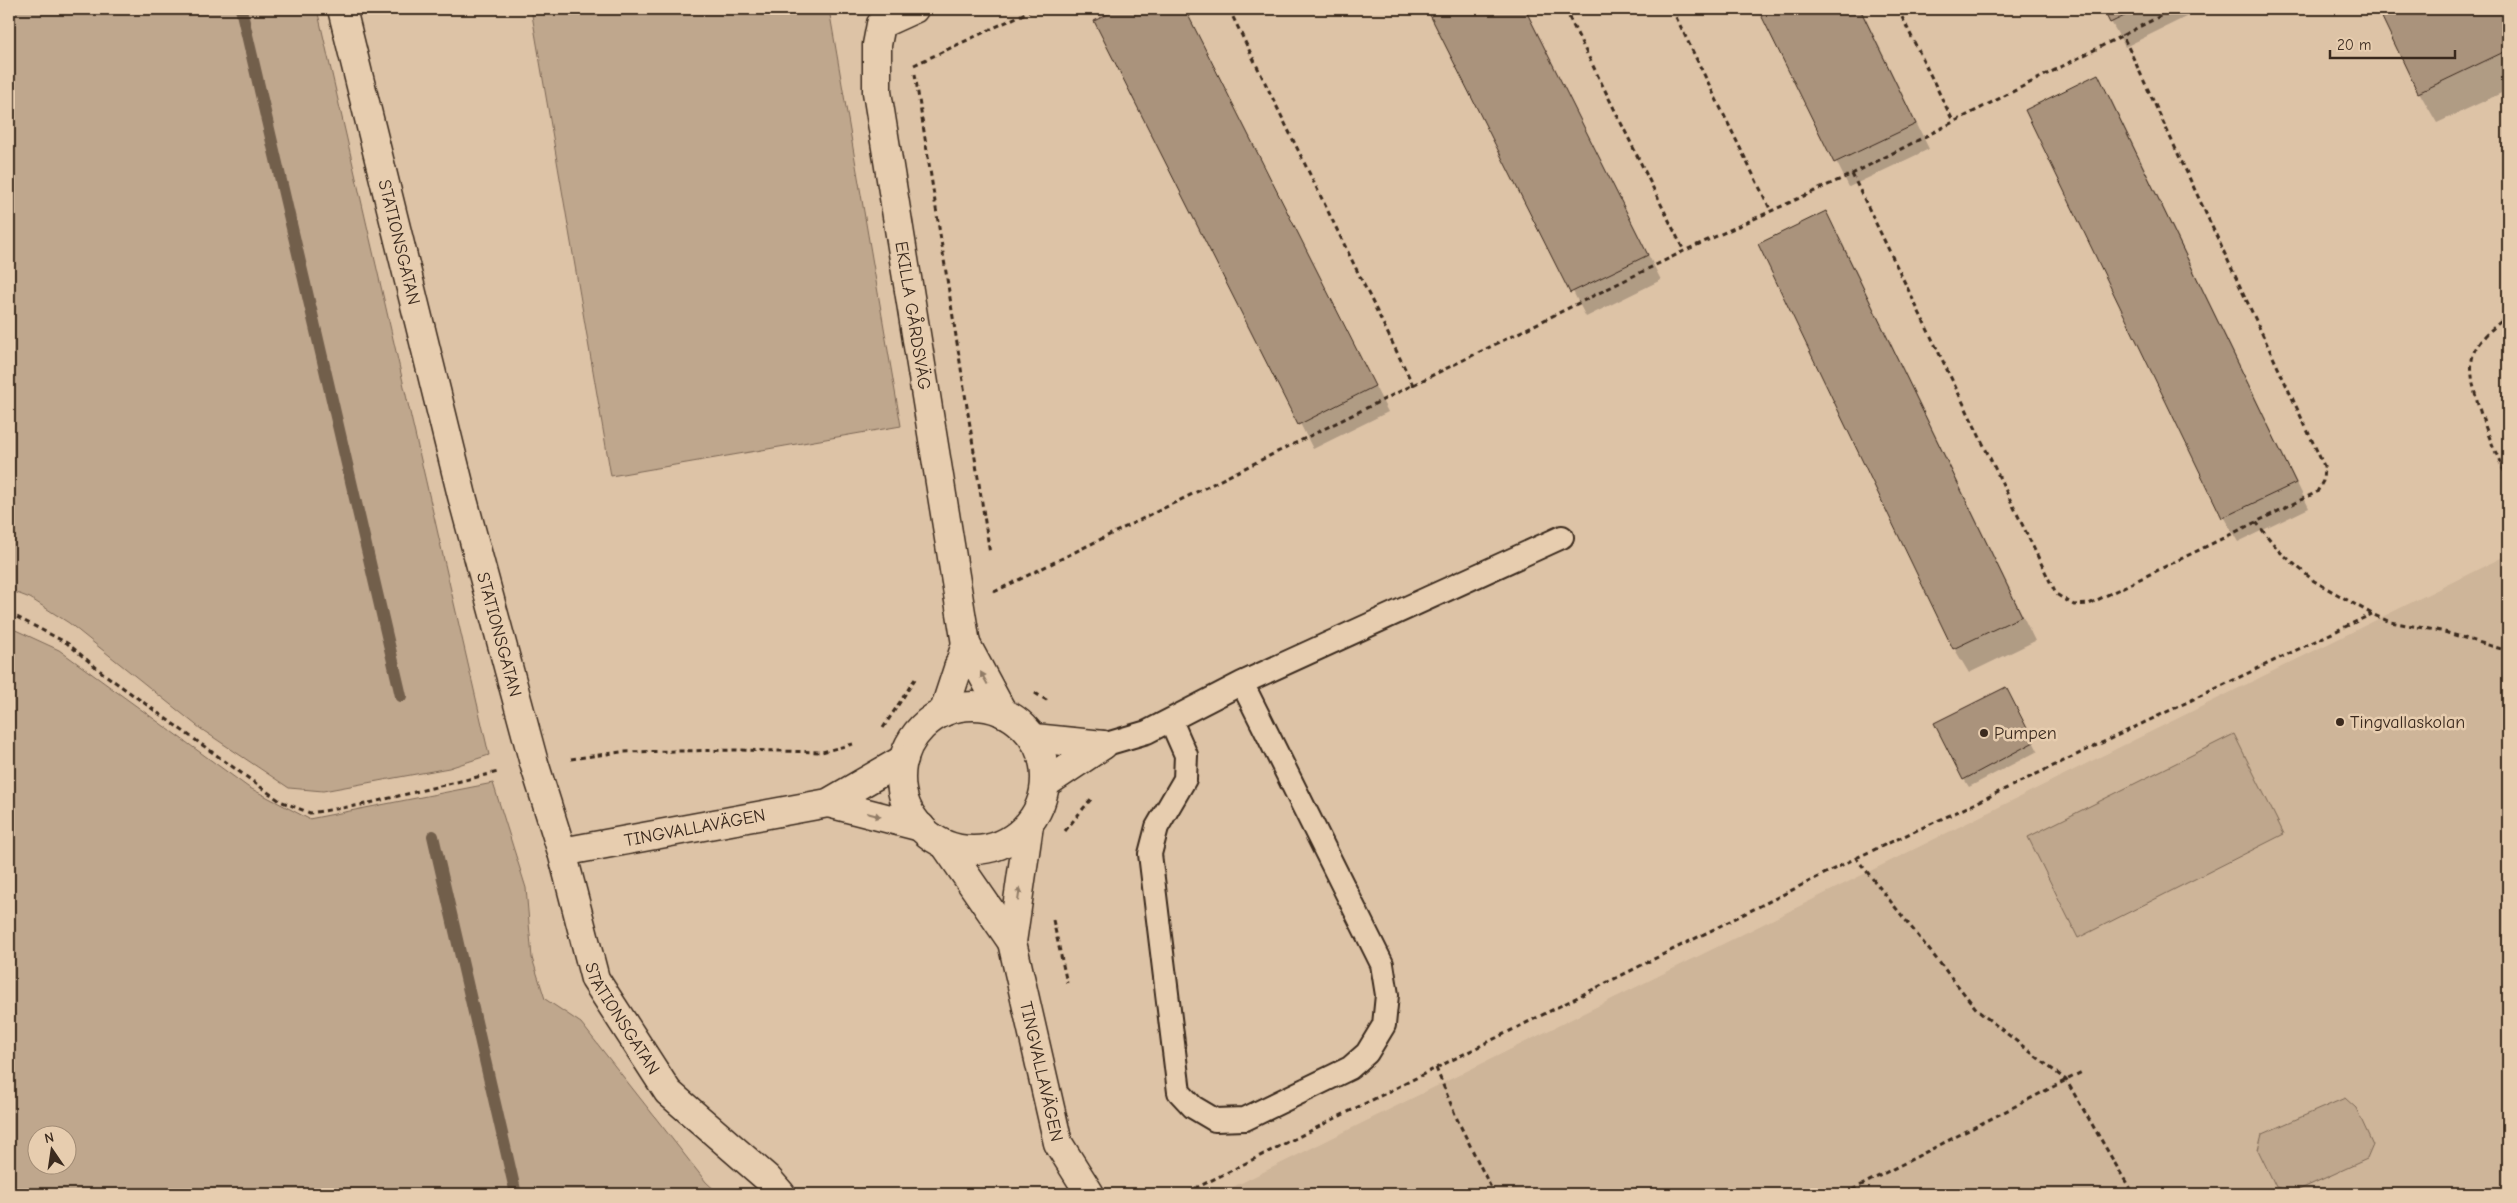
<svg xmlns="http://www.w3.org/2000/svg" width="2517" height="1203" viewBox="0 0 2517 1203" font-family="'Comic Neue',sans-serif">
  <style>
    .built { fill: #ceb599 }
    .green { fill: #bfa78d; stroke: #7d6856; fill-rule: evenodd }
    .shadow { fill: #0003 }
    .lines { fill: none; stroke-linecap: round; stroke-linejoin: round }
    .stream { stroke: #725e4c; stroke-width: 12 }
    .building { fill: #aa937c; stroke: #3b2a1e }
    .lane-casing { stroke: #3b2a1e; stroke-width: 26 }
    .street-casing { stroke: #3b2a1e; stroke-width: 31 }
    .secondary-casing { stroke: #3b2a1e; stroke-width: 31 }
    .path { stroke: #3b2a1e; stroke-width: 3; stroke-dasharray: 5 4; stroke-linecap: butt }
    .lane { stroke: #e7cdaf; stroke-width: 22 }
    .street { stroke: #e7cdaf; stroke-width: 28 }
    .secondary { stroke: #e7cdaf; stroke-width: 28 }
    .oneway { fill: #917c66 }
    .poi-dot { fill: #3b2a1e; stroke: #e7cdaf; stroke-width: 2 }
    .labels { text-anchor: middle; dominant-baseline: central; stroke-width: 5; stroke-linejoin: round; paint-order: stroke }
    .street-label { font-size: 18px; fill: #3b2a1e; stroke: #e7cdaf }
    .poi-label { font-size: 18px; fill: #3b2a1e; stroke: #e7cdaf; text-anchor: start }
  </style>
  <rect width="100%" height="100%" fill="#ddc3a6"/>
  <filter id="ink" filterUnits="userSpaceOnUse"><feTurbulence type="fractalNoise" baseFrequency=".02" numOctaves="2"/><feDisplacementMap in="SourceGraphic" scale="10" xChannelSelector="R" yChannelSelector="G"/><feConvolveMatrix kernelMatrix="1 2 1 2 8 2 1 2 1" color-interpolation-filters="sRGB"/></filter>
  <g filter="url(#ink)">
    <path class="built" d="M2505 556 2508 564V1194H1219Z"/>
    <path class="green" d="M9 9H317L489 755 449 768 323 791 289 788 201 729 69 623 30 598 9 590Z
      M531 9H829L901 426 611 476Z
      M9 627 59 650 248 787 309 819 493 783 526 888 532 958 545 999 581 1023 706 1182 719 1194H9ZM38 1136H68V1166H38Z
      M2234 734 2284 834 2078 938 2028 837Z
      M2345 1098 2356 1108 2373 1145 2367 1159 2294 1192 2276 1187 2258 1150 2262 1134Z"/>
    <path class="shadow" d="M1121 9H1185L1388 412 1313 449 1096 21Z
      M1429 9H1525L1661 280 1586 317Z
      M1760 9H1861L1929 149 1849 187Z
      M2104 9H2194L2196 12 2125 47Z
      M2379 9H2508V90L2437 123 2419 92Z
      M2097 76 2112 101 2309 508 2238 542 2224 518 2026 110Z
      M1826 213 1840 238 2035 641 1969 673 1954 648 1759 245Z
      M2010 697 2038 751 1969 787 1964 779Z"/>
    <g class="lines">
      <path class="stream" d="M241 9 401 696
        M433 836 516 1194"/>
    </g>
    <path class="building" d="M1118 9H1185L1375 386 1298 425 1094 21Z
      M1427 9H1525L1648 255 1570 293Z
      M1758 9H1860L1916 124 1834 163Z
      M2103 9H2139L2110 23Z
      M2378 9H2508V50L2418 93Z
      M2098 74 2296 483 2222 518 2025 110Z
      M1826 211 2022 616 1953 649 1758 244Z
      M2006 687 2034 742 1963 780 1934 723Z"/>
    <g class="lines">
      <g class="lane-casing">
        <path id="lane" d="M1242 683 1562 537
          M1103 745 1147 732 1242 683 1382 964 1387 995 1384 1025 1367 1053 1350 1068 1245 1119 1215 1120 1193 1107 1179 1092 1150 854 1157 827 1185 779 1186 755 1171 721"/>
      </g>
      <g class="street-casing">
        <g id="street">
          <path id="s1" d="M914 9 881 24 877 45V92L966 644 1003 713"/>
          <circle cx="973" cy="778" r="72"/>
          <path d="M944 711 966 644"/>
          <path d="M1034 738 1103 745"/>
          <path d="M1046 783 1103 745"/>
          <path d="M828 803 921 827"/>
          <path id="s2" d="M1029 825 1012 942 1058 1143 1090 1194"/>
          <path d="M945 845 1012 942"/>
          <path id="s3" d="M562 852 828 803 904 759"/>
        </g>
      </g>
      <g class="secondary-casing">
        <g id="secondary">
          <path id="s4" d="M342 9 462 496 534 763 562 852 595 979 668 1092 767 1178 781 1194"/>
        </g>
      </g>
      <path class="path" d="M1229 9 1414 387
        M1565 9 1684 251
        M1672 9 1771 211
        M1898 9 1953 121
        M914 65 1034 9
        M915 74 990 554
        M1852 174 2056 594 2074 605 2089 604 2317 492 2323 481 2324 466 2122 34
        M2508 316C2496 325 2483 336 2476 348 2459 375 2495 452 2508 479
        M2256 522 2279 551 2314 581 2372 614 2390 622 2441 631 2508 651
        M994 592 1684 251 1852 174 2174 9
        M9 613 67 643 104 674 280 801 310 813 361 805 498 772
        M1035 693 1048 701
        M883 728 915 679
        M571 759 621 752 737 750 822 752 853 744
        M1065 831 1091 799
        M1856 858 1961 810 2372 614
        M1053 920 1067 983
        M1436 1068 1457 1119 1494 1194
        M1178 1194H1184L1856 858 1978 1011 2066 1080 2133 1194
        M1844 1194 2082 1072"/>
      <use href="#lane" class="lane"/>
      <use href="#street" class="street"/>
      <use href="#secondary" class="secondary"/>
    </g>
    <defs><path id="oneway-solid" d="M-6-.8H1V-3.2L6.5 0L1 3.2V.8H-6Z" transform="scale(1.25)"/></defs>
    <g class="oneway">
      <use href="#oneway-solid" transform="translate(984 678) rotate(-119)"/>
      <use href="#oneway-solid" transform="translate(874 815) rotate(15)"/>
      <use href="#oneway-solid" transform="translate(1019 894) rotate(-82)"/>
    </g>
  </g>
  <g class="poi-dot">
    <circle cx="2340" cy="722" r="5"/>
    <circle cx="1984" cy="733" r="5"/>
  </g>
  <g class="labels">
    <g class="street-label">
      <text stroke="none"><textPath href="#s4" startOffset="240">STATIONSGATAN</textPath></text>
      <text stroke="none"><textPath href="#s1" startOffset="331">EKILLA GÅRDSVÄG</textPath></text>
      <text stroke="none"><textPath href="#s4" startOffset="645">STATIONSGATAN</textPath></text>
      <text stroke="none"><textPath href="#s3" startOffset="135">TINGVALLAVÄGEN</textPath></text>
      <text stroke="none"><textPath href="#s4" startOffset="1050">STATIONSGATAN</textPath></text>
      <text stroke="none"><textPath href="#s2" startOffset="251">TINGVALLAVÄGEN</textPath></text>
    </g>
    <g class="poi-label">
      <text x="2350" y="722">Tingvallaskolan</text>
      <text x="1994" y="733">Pumpen</text>
    </g>
  </g>
  <rect width="2517" height="1203" fill="none" stroke="#e7cdaf" stroke-width="30"/>
  <rect x="15" y="15" width="2487" height="1173" fill="none" stroke="#3b2a1e" stroke-width="2" filter="url(#ink)"/>
  <g transform="translate(52 1150) rotate(347)"><circle r="24" fill="#e7cdaf" stroke="#a28c75"/>
  <path d="M0-4L9 19L0 12L-9 19Z" fill="#3b2a1e"/>
  <text y="-8" font-size="14" font-weight="bold" text-anchor="middle" fill="#3b2a1e">N</text>
  </g>
  <path d="M2330 50v8h125v-8" fill="none" stroke="#3b2a1e" stroke-width="2.5"/>
  <text x="2337" y="50" font-size="15" fill="#3b2a1e" stroke="#e7cdaf" stroke-width="4" paint-order="stroke">20 m</text>
</svg>
